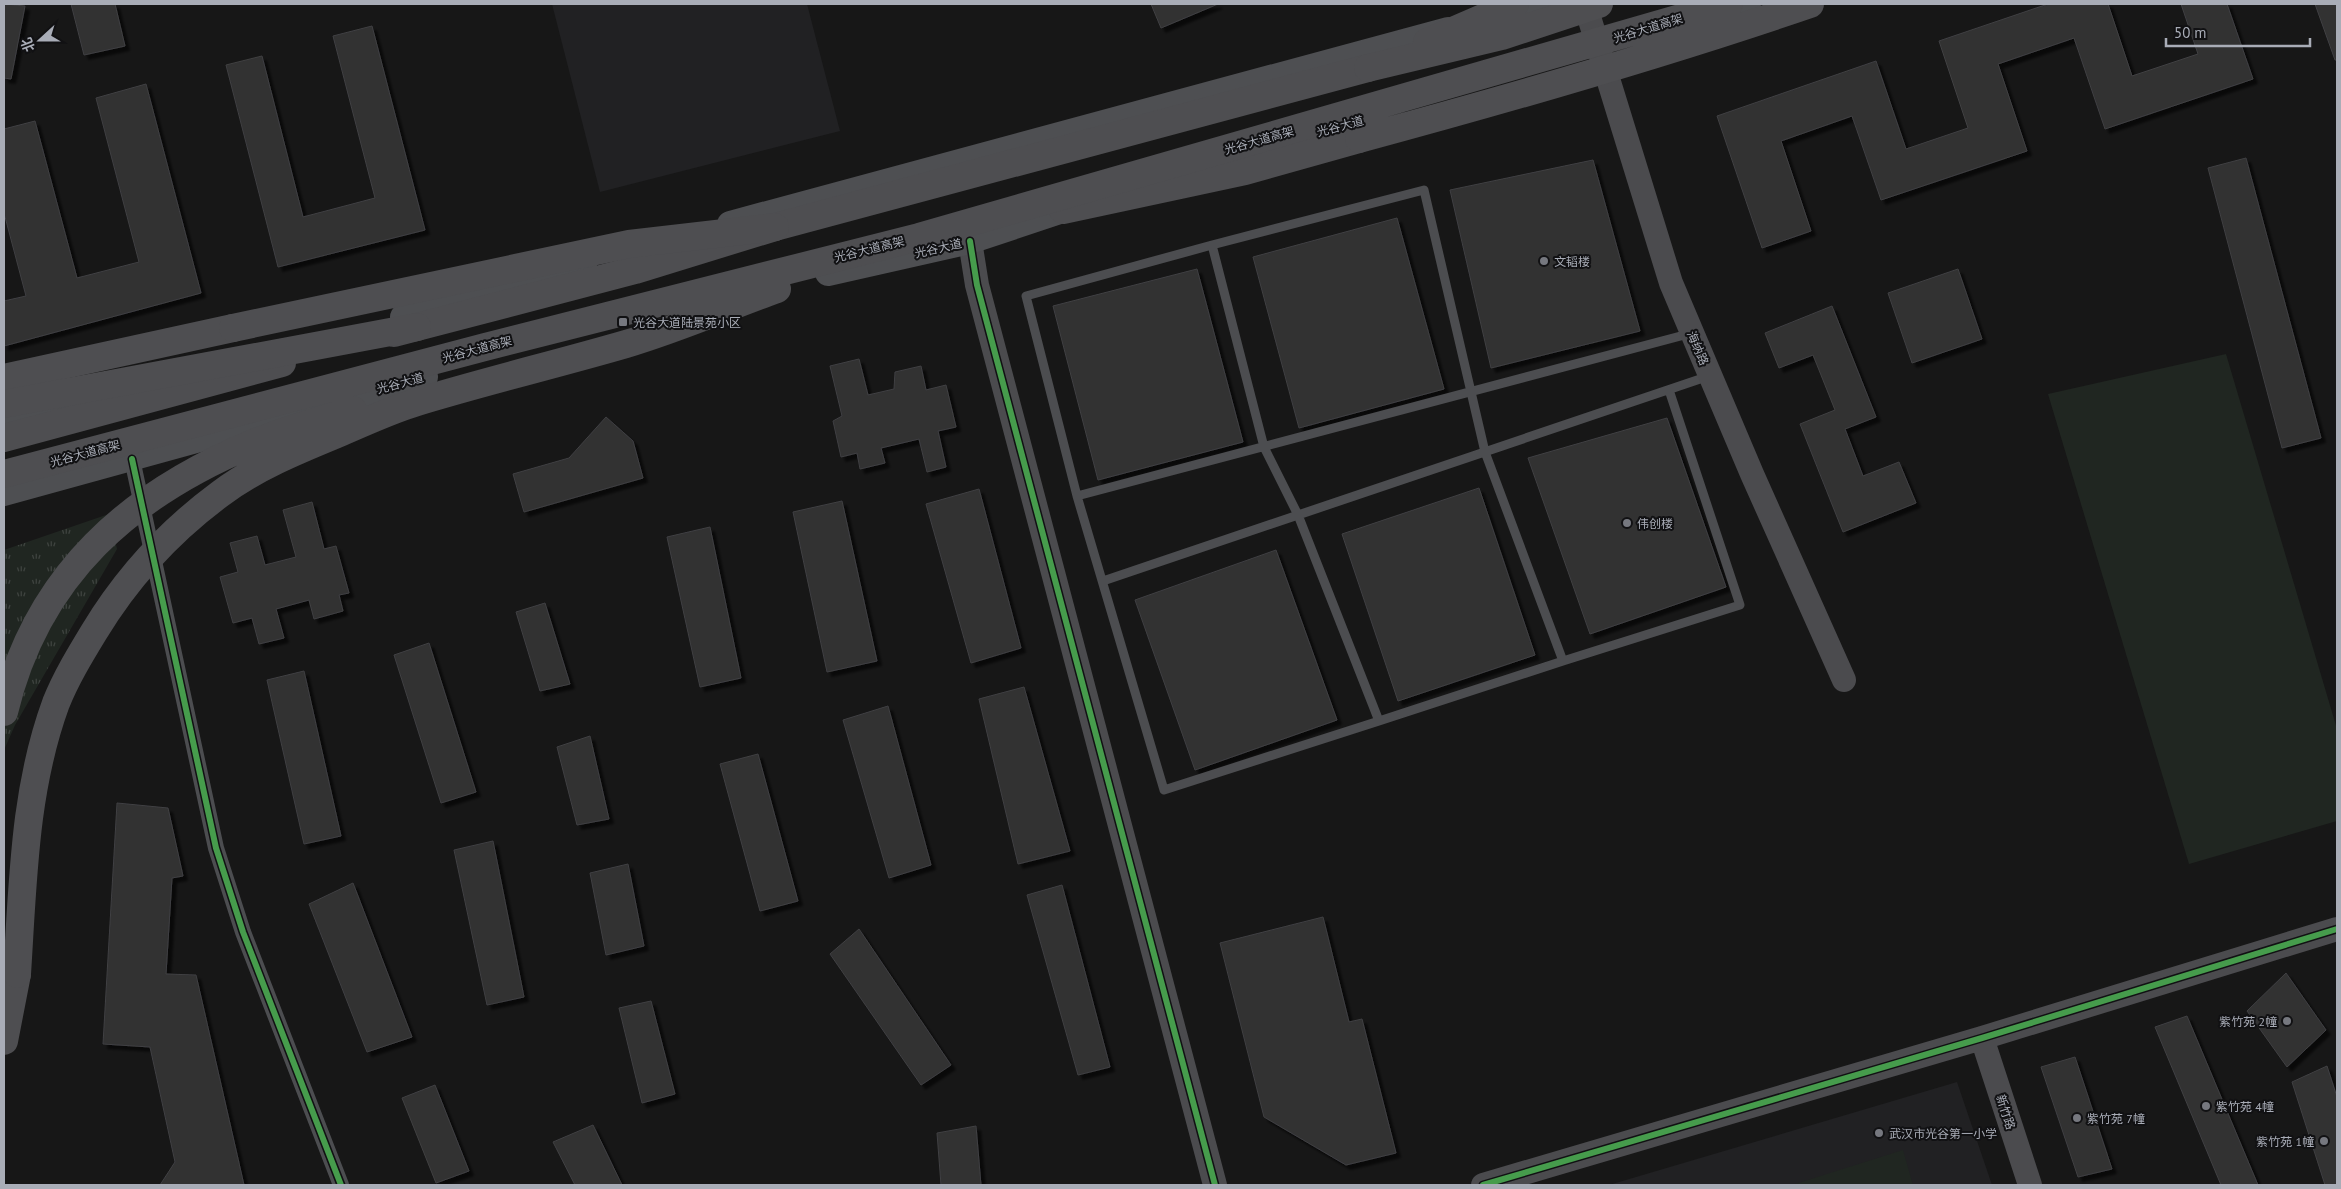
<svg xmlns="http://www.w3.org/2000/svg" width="2341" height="1189" viewBox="0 0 2341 1189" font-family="'PT Sans','Noto Sans SC',sans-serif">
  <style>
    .built { fill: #212123 }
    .grass { fill: url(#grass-tufts) }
    .pitch { fill: #202621 }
    .building { fill: #303031; stroke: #404043; filter: url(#shadow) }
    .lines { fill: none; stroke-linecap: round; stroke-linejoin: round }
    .lane { stroke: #4c4d50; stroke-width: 9 }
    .street { stroke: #4c4d50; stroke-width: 16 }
    .secondary { stroke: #4b4b4e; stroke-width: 24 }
    .primary { stroke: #4e4f52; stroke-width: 26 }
    .highway { stroke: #4e4e51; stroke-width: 28 }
    .highway-bridge { stroke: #4e4e51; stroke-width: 28 }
    .cycleway-casing { stroke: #111113; stroke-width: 9 }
    .cycleway { stroke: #469c4c; stroke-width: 6 }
    .poi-dot { fill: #76787f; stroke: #111113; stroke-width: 2 }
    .labels { text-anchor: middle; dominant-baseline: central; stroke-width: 4; stroke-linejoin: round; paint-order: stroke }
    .street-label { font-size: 12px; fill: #a9adb7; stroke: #111113 }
    .poi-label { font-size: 12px; fill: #a9adb7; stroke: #111113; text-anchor: start }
  </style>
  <defs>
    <pattern id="grass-tufts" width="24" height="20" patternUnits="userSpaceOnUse" patternTransform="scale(1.25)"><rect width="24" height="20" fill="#202621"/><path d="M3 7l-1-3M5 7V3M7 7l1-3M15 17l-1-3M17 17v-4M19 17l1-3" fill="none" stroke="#3e433f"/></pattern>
    <filter id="shadow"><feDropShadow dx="4.5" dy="4.5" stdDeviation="1" flood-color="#0009"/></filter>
  </defs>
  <rect width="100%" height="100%" fill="#171717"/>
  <path class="built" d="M552 4H807L840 131 600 192Z
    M1957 1082 1992 1185H1609Z"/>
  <path class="grass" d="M109 514 117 549 15 725 4 750V550Z"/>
  <path class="pitch" d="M2226 354 2337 729V821L2189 864 2048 394Z
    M1903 1150 1913 1185H1792Z"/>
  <path class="building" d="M4 4 25 6 11 79 4 78Z
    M71 4H115L125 46 84 55Z
    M1151 4H1218L1161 28Z
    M2048 4H2108L2132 76 2198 54 2181 4H2227L2253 79 2105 129 2074 38 1998 64 2027 151 1881 200 1852 116 1781 141 1811 231 1762 248 1717 116 1876 61 1906 149 1968 128 1939 41Z
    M2315 4H2337V60H2335Z
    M372 26 425 230 278 267 226 65 262 56 303 217 375 198 333 36Z
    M146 84 201 293 4 346V301L26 296 4 213V129L35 121 77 278 139 262 96 98Z
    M2246 158 2321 438 2282 448 2208 168Z
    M1593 160 1640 331 1491 368 1450 190Z
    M1397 218 1444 389 1299 428 1253 257Z
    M1197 269 1243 442 1098 480 1053 306Z
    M1958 269 1982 339 1912 363 1888 293Z
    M1832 306 1876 417 1845 429 1863 476 1899 462 1916 503 1843 532 1800 424 1835 410 1813 355 1779 368 1765 333Z
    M859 359 868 395 894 389 895 372 921 366 926 390 946 385 956 427 938 431 946 467 927 472 919 439 881 448 885 463 860 469 857 453 841 457 833 421 842 416 830 366Z
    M606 417 633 441 643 478 524 512 513 474 569 458Z
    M1667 418 1726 587 1590 634 1528 458Z
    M1479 488 1535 655 1398 701 1342 534Z
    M979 489 1021 648 971 663 926 504Z
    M842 501 877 661 827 672 793 512Z
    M312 502 324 549 336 546 349 593 339 595 343 611 314 619 309 600 276 609 284 638 259 644 252 618 233 623 220 577 238 572 230 543 257 536 265 565 296 557 283 510Z
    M710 527 741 678 700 687 667 537Z
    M1276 550 1337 720 1195 770 1135 600Z
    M545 603 570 684 540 691 516 612Z
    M429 643 476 792 441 803 394 655Z
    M304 671 341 836 304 844 267 680Z
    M1024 687 1070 851 1018 864 979 699Z
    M888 706 931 865 889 878 843 720Z
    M590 736 609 819 577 825 557 747Z
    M758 754 798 901 760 911 720 764Z
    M117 803 168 808 183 876 172 878 166 974 196 975 244 1185H160L175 1162 150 1047 103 1044Z
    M493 841 524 997 487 1005 454 850Z
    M628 864 644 946 606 955 590 873Z
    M353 883 412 1037 367 1052 309 904Z
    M1062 885 1110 1067 1078 1075 1027 895Z
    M1323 917 1349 1022 1362 1019 1396 1153 1346 1165 1264 1117 1220 943Z
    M859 929 951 1065 921 1085 830 954Z
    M2286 973 2326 1030 2287 1067 2247 1011Z
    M651 1001 675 1094 642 1103 619 1008Z
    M2187 1016 2258 1185H2221L2155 1027Z
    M2075 1057 2112 1169 2078 1177 2041 1067Z
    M2327 1066 2337 1097V1185H2325L2292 1082Z
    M435 1085 469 1171 436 1183 402 1098Z
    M593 1125 622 1185H575L553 1142Z
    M976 1126 981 1185H941L937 1133Z"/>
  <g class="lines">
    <path class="lane" d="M1212 245 1264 447 1298 515 1379 721 1164 790 1077 496 1026 296Z
      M1212 245 1424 190 1485 452 1563 661 1379 721
      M1077 496 1692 333
      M1103 581 1709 376
      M1563 661 1740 605 1669 390"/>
    <path class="street" d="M132 459 216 848 243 932 341 1185"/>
    <path class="secondary" d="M1585 4 1671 283 1752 474 1844 680
      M970 241 977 285 1215 1185
      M1982 1038 2030 1185
      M1483 1185 1982 1038 2337 929"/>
    <path class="primary" d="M1708 17 1748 4
      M1493 18 1545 4
      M730 224 1448 30
      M828 273 970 241 1084 203
      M403 317 584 265
      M4 421 100 398
      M4 493 425 377"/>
    <path class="highway" d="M1063 210 1245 171 1359 139
      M394 333 635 270 775 227 1368 68
      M4 378 233 328
      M4 438 282 363
      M4 1041 17 974"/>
    <path class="highway-bridge" d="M1427 42 1515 4
      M1368 68 1502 36 1599 4
      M1359 139C1511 98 1661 55 1810 4
      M233 328 629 244 775 227
      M4 404 417 327
      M4 474 485 347 919 237 1729 4
      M4 712C37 574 130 494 256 442 288 429 321 420 353 410
      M17 974C23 882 24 790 56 703 66 678 80 655 94 632 126 579 170 531 220 494 254 468 298 450 337 434 363 423 390 410 417 402 486 381 557 364 626 344 677 329 727 307 777 289"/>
    <g class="cycleway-casing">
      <path id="cycleway" d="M970 241 977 285 1215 1185
        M132 459 216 848 243 932 341 1185
        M1483 1185 1982 1038 2337 929"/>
    </g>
    <use href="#cycleway" class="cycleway"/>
  </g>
  <g class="poi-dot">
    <circle cx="1544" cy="261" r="5"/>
    <rect x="618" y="317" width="10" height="10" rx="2.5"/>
    <circle cx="1627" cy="523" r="5"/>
    <circle cx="2287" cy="1021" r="5"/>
    <circle cx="2206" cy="1106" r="5"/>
    <circle cx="2077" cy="1118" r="5"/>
    <circle cx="1879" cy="1133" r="5"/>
    <circle cx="2324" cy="1141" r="5"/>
  </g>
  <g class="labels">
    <g class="street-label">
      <text transform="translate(1648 28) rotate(-17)">光谷大道高架</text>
      <text transform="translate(1340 126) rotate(-15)">光谷大道</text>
      <text transform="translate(1259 140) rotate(-16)">光谷大道高架</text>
      <text transform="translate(938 248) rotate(-13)">光谷大道</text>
      <text transform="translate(869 249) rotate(-14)">光谷大道高架</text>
      <text transform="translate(1698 348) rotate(67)">海纳路</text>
      <text transform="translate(477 349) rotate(-15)">光谷大道高架</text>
      <text transform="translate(400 383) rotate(-15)">光谷大道</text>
      <text transform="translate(85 453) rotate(-15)">光谷大道高架</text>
      <text transform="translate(2006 1112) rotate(72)">新竹路</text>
    </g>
    <g class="poi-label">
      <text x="1554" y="261">文韬楼</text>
      <text x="633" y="322">光谷大道陆景苑小区</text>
      <text x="1637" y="523">伟创楼</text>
      <text x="2277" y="1021" text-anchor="end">紫竹苑 2幢</text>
      <text x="2216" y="1106">紫竹苑 4幢</text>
      <text x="2087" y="1118">紫竹苑 7幢</text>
      <text x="1889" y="1133">武汉市光谷第一小学</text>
      <text x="2314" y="1141" text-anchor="end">紫竹苑 1幢</text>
    </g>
  </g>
  <rect width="2341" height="1189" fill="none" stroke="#a9adb7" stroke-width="10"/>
  <g transform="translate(40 40) rotate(249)" stroke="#111113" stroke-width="4" paint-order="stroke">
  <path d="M0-4L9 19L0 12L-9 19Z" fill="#a9adb7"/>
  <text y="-8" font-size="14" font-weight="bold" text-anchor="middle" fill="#a9adb7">北</text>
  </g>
  <path d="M2166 38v8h144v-8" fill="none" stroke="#a9adb7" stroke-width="2.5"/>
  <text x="2174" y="38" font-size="15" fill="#a9adb7" stroke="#111113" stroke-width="4" paint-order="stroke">50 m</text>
</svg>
